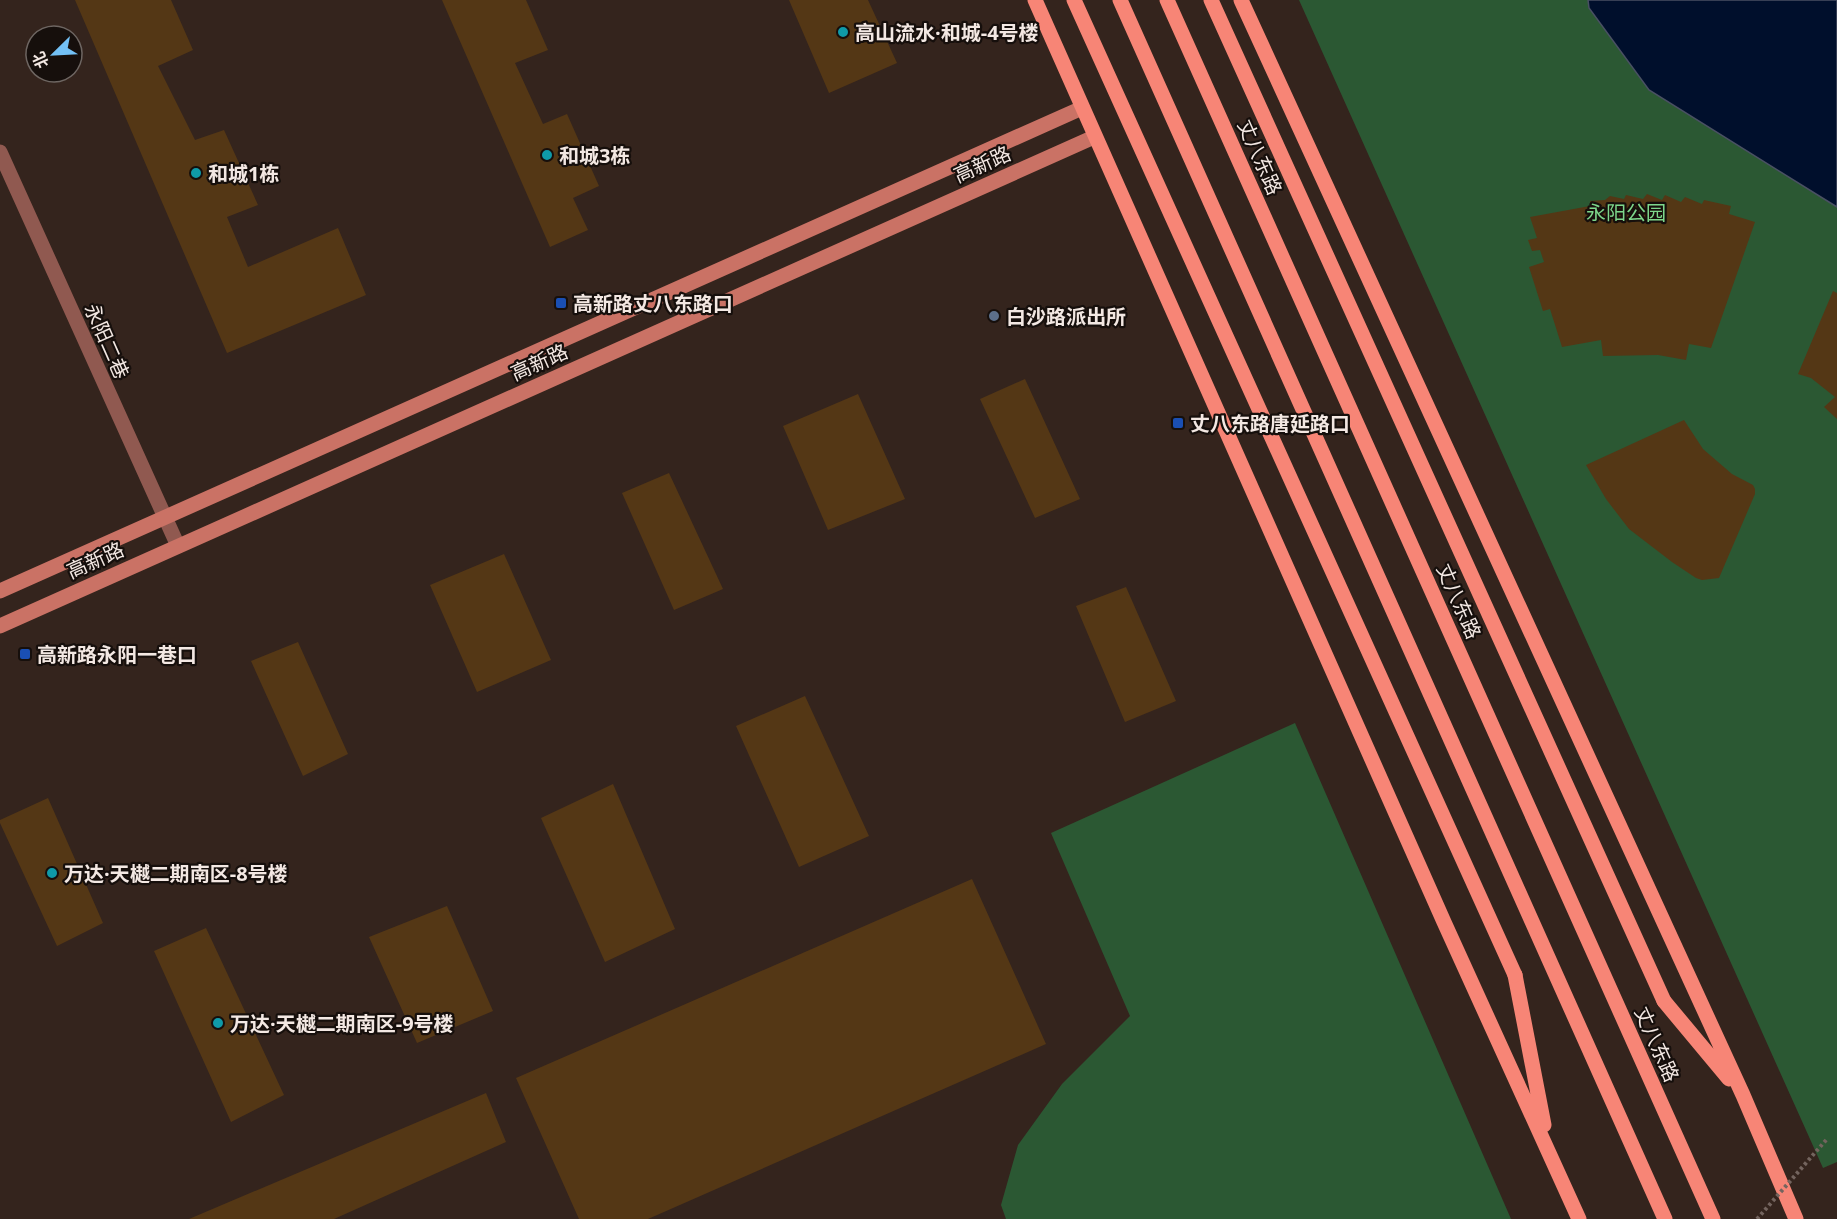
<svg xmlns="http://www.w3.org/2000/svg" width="1837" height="1219" viewBox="0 0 1837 1219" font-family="'Open Sans','Noto Sans SC',sans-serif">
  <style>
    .green { fill: #2b5833 }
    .water { fill: #000f2c; stroke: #495063; stroke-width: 1.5 }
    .building { fill: #543715 }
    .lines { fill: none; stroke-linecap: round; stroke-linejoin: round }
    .tertiary { stroke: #905950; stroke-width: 15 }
    .secondary { stroke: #ca7265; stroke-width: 15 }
    .primary { stroke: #f78576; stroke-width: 15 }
    .path-bridge { stroke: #73645e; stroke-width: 4; stroke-dasharray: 3 3; stroke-linecap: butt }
    .primary-bridge { stroke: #f78576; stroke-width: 15 }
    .culture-dot { fill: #0f9aa8; stroke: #160f0c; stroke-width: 2 }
    .transit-dot { fill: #1a4fb4; stroke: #160f0c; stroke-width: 2 }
    .service-dot { fill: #5c6f8a; stroke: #160f0c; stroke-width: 2 }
    .labels { text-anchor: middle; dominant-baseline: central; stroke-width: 4.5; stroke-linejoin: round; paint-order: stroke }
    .poi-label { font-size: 20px; font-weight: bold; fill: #f3e8e3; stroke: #160f0c; text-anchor: start }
    .street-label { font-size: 20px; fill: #f3e8e3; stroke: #160f0c }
    .park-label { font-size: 20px; fill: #7ed78b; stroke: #160f0c }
  </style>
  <rect width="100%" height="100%" fill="#34241d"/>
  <path class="green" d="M1299 0H1837V1162L1823 1168Z
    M1295 723 1511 1219H1006L1001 1205 1018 1145 1062 1084 1130 1016 1051 833Z"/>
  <path class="water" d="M1588 0H1837V207L1649 90 1589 8Z"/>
  <path class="building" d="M75 0H171L193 50 158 66 195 140 224 130 258 205 227 217 248 267 338 228 366 295 227 353Z
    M442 0H526L548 50 515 63 543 124 567 114 599 186 573 198 588 230 550 247Z
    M789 0H868L897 63 829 93Z
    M1647 194 1662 200 1665 195 1681 202 1685 197 1702 204 1704 200 1731 206 1729 214 1755 222 1711 348 1689 344 1686 360 1658 355 1603 356 1601 340 1562 347 1550 309 1543 311 1542 308 1529 267 1544 262 1540 250 1532 251 1528 240 1537 238 1530 217 1590 206V201L1605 200 1610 196 1624 199 1626 195 1643 199Z
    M1833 291 1837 293V419L1824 407 1835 397 1811 378 1798 374Z
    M1025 379 1080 499 1035 518 980 399Z
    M858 394 905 499 828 530 783 426Z
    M1684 420 1703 449 1732 474 1753 485 1755 489V494L1719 578 1702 580 1696 578 1672 562 1629 529 1606 499 1586 465Z
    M669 473 723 589 674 610 622 493Z
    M504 554 551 660 477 692 430 585Z
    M1126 587 1176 701 1125 722 1076 606Z
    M298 642 348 754 303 776 251 661Z
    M805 696 869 836 799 867 736 726Z
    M613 784 675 929 605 962 541 818Z
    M48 798 103 923 57 946 0 823V820Z
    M972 879 1046 1044 648 1219H579L516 1078Z
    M447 906 493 1011 417 1043 369 937Z
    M206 928 284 1095 231 1122 154 951Z
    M486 1093 506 1142 334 1219H189Z"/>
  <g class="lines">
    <path class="tertiary" d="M0 152 178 546"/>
    <path class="secondary" d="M0 591 1082 108
      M0 626 1094 137"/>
    <path class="primary" d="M1035 0 1444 922 1579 1219
      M1241 0 1743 1095 1796 1219
      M1515 975 1544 1125
      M1664 1001 1729 1079"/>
    <path class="path-bridge" d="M1757 1219 1827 1139"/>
    <path class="primary-bridge" d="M1074 0 1515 975
      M1120 0 1665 1219
      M1167 0 1713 1219
      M1211 0 1664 1001"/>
  </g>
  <g class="culture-dot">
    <circle cx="843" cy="32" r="6"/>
    <circle cx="547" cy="155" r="6"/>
    <circle cx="196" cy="173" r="6"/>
    <circle cx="52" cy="873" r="6"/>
    <circle cx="218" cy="1023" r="6"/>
  </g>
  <g class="transit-dot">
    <rect x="555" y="297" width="12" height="12" rx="3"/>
    <rect x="1172" y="417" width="12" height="12" rx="3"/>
    <rect x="19" y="648" width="12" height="12" rx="3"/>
  </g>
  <circle class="service-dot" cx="994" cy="316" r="6"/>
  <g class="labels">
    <g class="poi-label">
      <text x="855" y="32">高山流水·和城-4号楼</text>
      <text x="559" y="155">和城3栋</text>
      <text x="208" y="173">和城1栋</text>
      <text x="573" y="303">高新路丈八东路口</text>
      <text x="1006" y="316">白沙路派出所</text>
      <text x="1190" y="423">丈八东路唐延路口</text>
      <text x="37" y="654">高新路永阳一巷口</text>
      <text x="64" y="873">万达·天樾二期南区-8号楼</text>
      <text x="230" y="1023">万达·天樾二期南区-9号楼</text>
    </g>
    <g class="street-label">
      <text transform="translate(1260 157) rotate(66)">丈八东路</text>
      <text transform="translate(982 164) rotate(-24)">高新路</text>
      <text transform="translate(107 341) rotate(66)">永阳二巷</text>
      <text transform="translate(539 362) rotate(-24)">高新路</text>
      <text transform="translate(95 560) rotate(-24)">高新路</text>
      <text transform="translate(1459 601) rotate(66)">丈八东路</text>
      <text transform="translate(1657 1044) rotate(66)">丈八东路</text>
    </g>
    <g class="park-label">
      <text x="1626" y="212">永阳公园</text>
    </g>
  </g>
  <g transform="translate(54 54) rotate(246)"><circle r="28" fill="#160f0c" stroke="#6e6662" stroke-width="1.5"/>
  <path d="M0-4.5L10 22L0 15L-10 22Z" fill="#73c1f6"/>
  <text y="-9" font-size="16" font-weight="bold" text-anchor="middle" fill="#f3e8e3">北</text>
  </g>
</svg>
